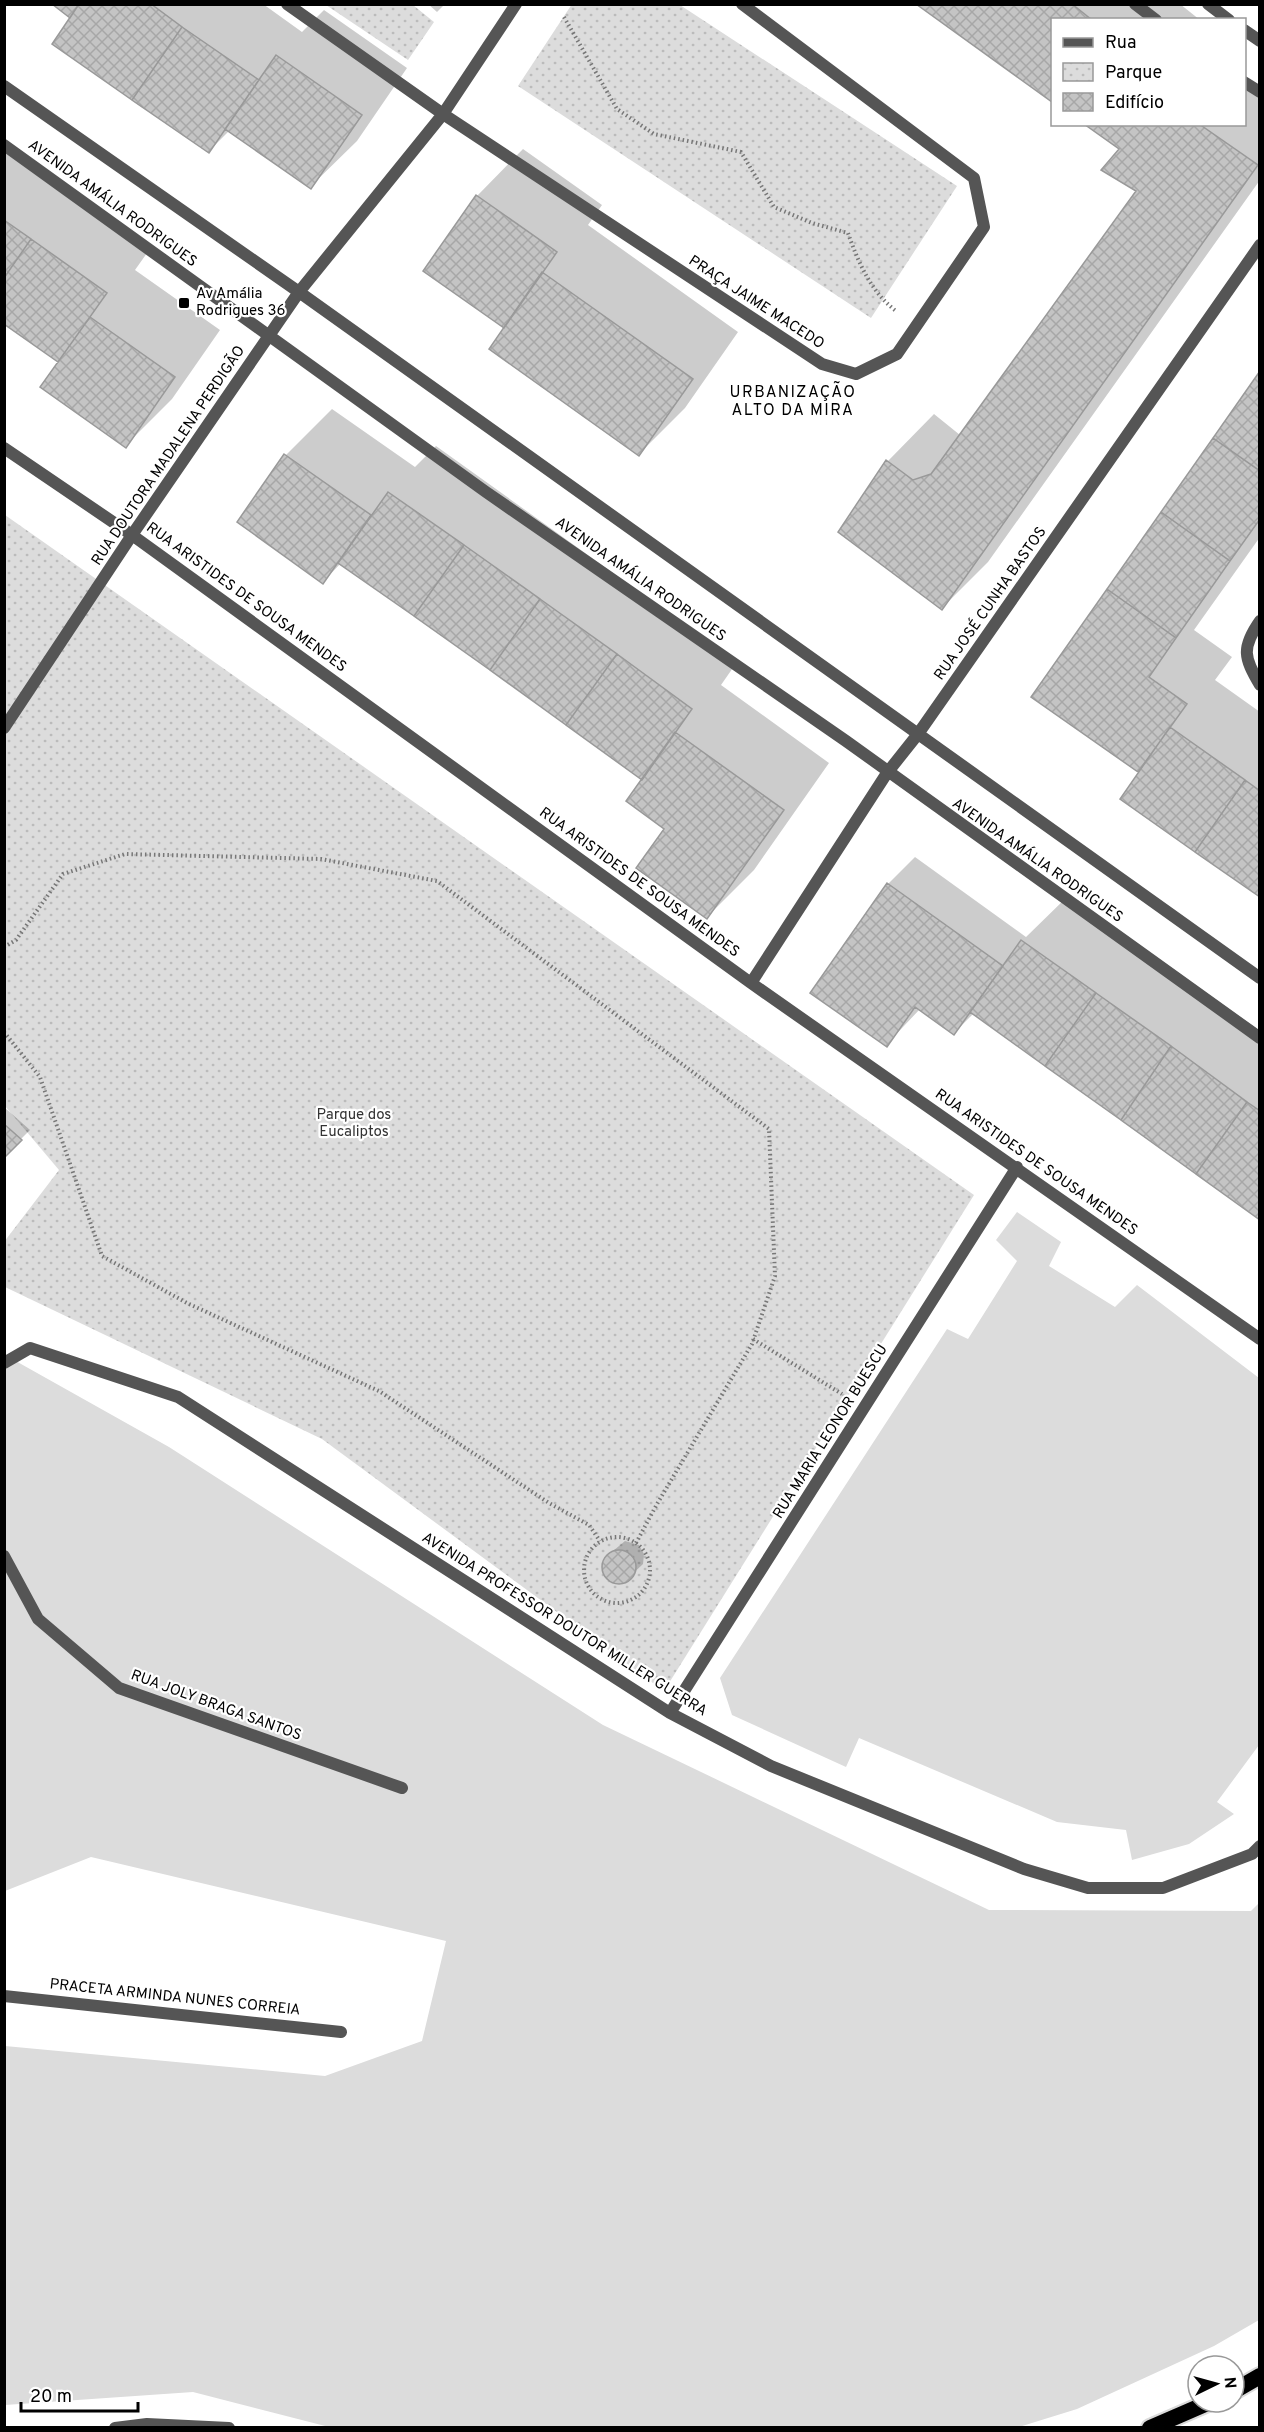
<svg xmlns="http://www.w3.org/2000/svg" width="1264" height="2432" viewBox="0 0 1264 2432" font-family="Overpass,sans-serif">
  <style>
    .grass { fill: #dcdcdc }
    .park { fill: url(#park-dots) }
    .shadow { fill: #0003 }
    .building { fill: url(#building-cross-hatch); stroke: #999; stroke-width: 1.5 }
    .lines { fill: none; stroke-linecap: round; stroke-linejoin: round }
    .trunk-casing { stroke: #dbdbdb; stroke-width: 20 }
    .path { stroke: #777; stroke-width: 4; stroke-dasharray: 1.5 3; stroke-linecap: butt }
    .minor { stroke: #555; stroke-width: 12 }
    .tertiary { stroke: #555; stroke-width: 12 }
    .trunk { stroke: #000; stroke-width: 16 }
    .poi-dot { fill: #000; stroke: #fff; stroke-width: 2 }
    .labels { text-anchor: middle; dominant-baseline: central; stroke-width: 4.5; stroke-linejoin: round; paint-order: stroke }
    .street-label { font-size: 15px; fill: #000; stroke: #fff }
    .poi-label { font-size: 15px; fill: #000; stroke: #fff; text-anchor: start }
    .park-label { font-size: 15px; fill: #333; stroke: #fff }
    .neighbourhood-label { font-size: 16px; letter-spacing: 1.5px; fill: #000; stroke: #fff }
  </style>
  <defs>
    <pattern id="park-dots" width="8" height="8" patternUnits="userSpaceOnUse" patternTransform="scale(1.5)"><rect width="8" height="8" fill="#dcdcdc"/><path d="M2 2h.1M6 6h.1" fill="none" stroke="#bbb" stroke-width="1.8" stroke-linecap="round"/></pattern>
    <pattern id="building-cross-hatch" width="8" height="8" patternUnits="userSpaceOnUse" patternTransform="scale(1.5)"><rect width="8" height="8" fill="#c4c4c4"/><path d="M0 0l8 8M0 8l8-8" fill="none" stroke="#a7a7a7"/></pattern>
  </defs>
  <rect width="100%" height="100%" fill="#fff"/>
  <path class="grass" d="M1017 1212 1061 1242 1049 1266 1115 1307 1137 1285 1259 1378V1745L1217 1802 1234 1814 1189 1844 1132 1860 1126 1830 1057 1822 859 1738 846 1767 732 1715 720 1678 947 1329 968 1339 1017 1261 996 1240Z
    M5 1355 169 1447 603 1725 989 1910 1251 1911 1259 1903V2320L1214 2346 1077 2409 1019 2427 333 2428 193 2392 5 2405V2046L325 2076 422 2041 446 1941 91 1857 5 1891Z"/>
  <path class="park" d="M572 4 680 5 957 186 871 318 518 86Z
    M326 5H413L434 22 408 60Z
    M5 515 974 1195 664 1691 322 1439 5 1287 4 1242 59 1170 5 1106Z"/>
  <path class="shadow" d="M55 4H263L302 32 324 10 407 68 357 141 310 187 229 131 209 151 72 18Z
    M428 4H445L437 12Z
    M919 4H1180L1200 20H1052V100Z
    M1244 78 1260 88V180L988 562 942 608 840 532 888 461 934 414 960 435 1138 190 1121 149 1087 124H1244Z
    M4 141 152 246 135 270 220 330 172 399 125 446 60 362 4 322Z
    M523 149 602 205 588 225 738 332 685 408 639 454 506 327 477 196Z
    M1260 373V537L1194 630 1232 657 1215 680 1260 712V895L1140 772 1033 697Z
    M332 409 415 467 436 446 737 662 721 685 829 763 754 870 707 917 644 779 341 563 323 582 239 522 286 455Z
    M915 857 1026 937 1069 895 1260 1031V1218L974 1013 954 1033 920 1009 886 1045 888 884Z
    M4 1107 30 1130 4 1156Z
    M625 1541 639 1545 644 1554 643 1564 625 1581 615 1582 606 1576 603 1565 607 1556Z"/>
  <path class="building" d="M52 4H79L70 18Z
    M79 4H151L182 27 132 100 52 44Z
    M916 4H1072L1092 20H1052V102Z
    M182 27 259 80 209 153 132 100Z
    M276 55 362 115 311 189 225 129Z
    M1084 124H1199L1258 165 942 610 838 532 886 460 913 480 931 474 1136 191 1101 170 1119 149Z
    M476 195 557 252 504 328 423 271Z
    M4 220 31 239 4 278Z
    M31 239 107 293 58 362 4 324V278Z
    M542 272 693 379 639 456 489 349Z
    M90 317 175 377 126 448 40 387Z
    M1260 371V471L1213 438Z
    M1213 438 1260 471V519L1230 561 1161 512Z
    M284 454 371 515 323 584 237 522Z
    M388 492 464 545 414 616 338 563Z
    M1161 512 1230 561 1176 638 1107 589Z
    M464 545 540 599 490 670 414 616Z
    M1107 589 1176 638 1149 677 1187 704 1138 772 1031 697Z
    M540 599 617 654 566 725 490 670Z
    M617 654 692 709 642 780 566 725Z
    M1170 727 1245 780 1195 852 1120 799Z
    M675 732 784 810 707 919 636 868 664 829 626 801Z
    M1245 780 1260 791V897L1195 852Z
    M887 883 1003 966 954 1035 915 1007 887 1047 810 993Z
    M1021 940 1096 993 1045 1066 970 1012Z
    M1096 993 1171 1046 1121 1120 1045 1066Z
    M1171 1046 1247 1102 1196 1174 1121 1120Z
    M1247 1102 1260 1111V1220L1196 1174Z
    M4 1124 22 1140 4 1158Z
    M602 1567a17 17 0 1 1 34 0a17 17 0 1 1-34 0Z"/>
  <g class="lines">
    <g class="trunk-casing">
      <path id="trunk" d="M1234 2391 1260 2376
        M1150 2428 1210 2402"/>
    </g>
    <path class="path" d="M564 17 617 109 654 134 741 152 774 207 812 223 848 233C858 262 871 292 896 311
      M4 947 16 940 63 874 125 854 321 859 437 881 769 1129 775 1276 752 1344 657 1504 636 1543
      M4 1032 40 1077 102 1256 187 1303 379 1391 549 1503 589 1525 600 1541
      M753 1339 842 1394
      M584 1570a33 33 0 1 1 66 0a33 33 0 1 1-66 0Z"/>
    <path class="minor" d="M287 4 443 114 822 364 856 374 897 354 984 227 974 178 742 4
      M1135 4 1156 20
      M1208 4 1229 20
      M1244 30 1260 41
      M1244 82 1260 92
      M4 86 299 292 1260 978
      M4 145 486 492 846 741 1260 1038
      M4 448 132 535 751 983 1260 1339
      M1260 621C1241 648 1244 658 1260 685
      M4 728 132 535 299 292 443 114 516 4
      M751 983 887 773 918 734 1260 245
      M4 1363 30 1348 178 1397 670 1713 771 1766 1024 1869 1088 1888H1163L1252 1854 1260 1846
      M4 1556 38 1619 119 1688 402 1788
      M670 1713 1017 1167
      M4 1996 341 2032"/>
    <path class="tertiary" d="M115 2428 147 2424 229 2428"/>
    <use href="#trunk" class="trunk"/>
  </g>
  <rect class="poi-dot" x="178" y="297" width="12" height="12" rx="3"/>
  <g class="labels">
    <g class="street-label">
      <text transform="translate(112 204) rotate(36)">AVENIDA AMÁLIA RODRIGUES</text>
      <text transform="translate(756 303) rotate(33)">PRAÇA JAIME MACEDO</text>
      <text transform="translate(169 456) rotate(-56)">RUA DOUTORA MADALENA PERDIGÃO</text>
      <text transform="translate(640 580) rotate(35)">AVENIDA AMÁLIA RODRIGUES</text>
      <text transform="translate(246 598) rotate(36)">RUA ARISTIDES DE SOUSA MENDES</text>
      <text transform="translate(991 604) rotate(-55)">RUA JOSÉ CUNHA BASTOS</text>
      <text transform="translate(1037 861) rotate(35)">AVENIDA AMÁLIA RODRIGUES</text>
      <text transform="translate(639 883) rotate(36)">RUA ARISTIDES DE SOUSA MENDES</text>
      <text transform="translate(1036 1163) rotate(35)">RUA ARISTIDES DE SOUSA MENDES</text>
      <text transform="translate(831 1432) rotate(-58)">RUA MARIA LEONOR BUESCU</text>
      <text transform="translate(564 1625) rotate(32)">AVENIDA PROFESSOR DOUTOR MILLER GUERRA</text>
      <text transform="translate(216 1706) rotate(20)">RUA JOLY BRAGA SANTOS</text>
      <text transform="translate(175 1998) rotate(6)">PRACETA ARMINDA NUNES CORREIA</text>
    </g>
    <g class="poi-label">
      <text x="196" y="294">Av Amália<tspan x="196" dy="17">Rodrigues 36</tspan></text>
    </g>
    <g class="park-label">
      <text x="354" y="1115">Parque dos<tspan x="354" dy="17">Eucaliptos</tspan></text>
    </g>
    <g class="neighbourhood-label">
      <text x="793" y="393">URBANIZAÇÃO<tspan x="793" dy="18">ALTO DA MIRA</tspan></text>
    </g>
  </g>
  <rect width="1264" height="2432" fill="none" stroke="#000000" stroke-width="12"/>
  <rect x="1051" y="18" width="195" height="108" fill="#ffffff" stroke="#999999" stroke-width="1.5"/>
  <rect x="1063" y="38" width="30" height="9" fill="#555555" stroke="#999999" stroke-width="1.5"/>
  <text x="1105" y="48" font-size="18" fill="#000000">Rua</text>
  <rect x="1063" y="63" width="30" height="18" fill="url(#park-dots)" stroke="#999999" stroke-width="1.5"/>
  <text x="1105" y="78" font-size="18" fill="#000000">Parque</text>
  <rect x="1063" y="93" width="30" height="18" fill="url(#building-cross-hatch)" stroke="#999999" stroke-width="1.5"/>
  <text x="1105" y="108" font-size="18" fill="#000000">Edifício</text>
  <g transform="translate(1216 2384) rotate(85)"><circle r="28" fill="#ffffff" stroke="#999999" stroke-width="1.5"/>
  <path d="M0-4.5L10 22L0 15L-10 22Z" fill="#000000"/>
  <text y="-9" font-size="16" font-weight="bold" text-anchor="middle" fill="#000000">N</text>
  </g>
  <path d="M21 2402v9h117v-9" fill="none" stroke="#000000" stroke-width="3"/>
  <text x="30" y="2402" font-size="18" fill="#000000" stroke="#ffffff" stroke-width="4.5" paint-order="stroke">20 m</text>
</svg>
